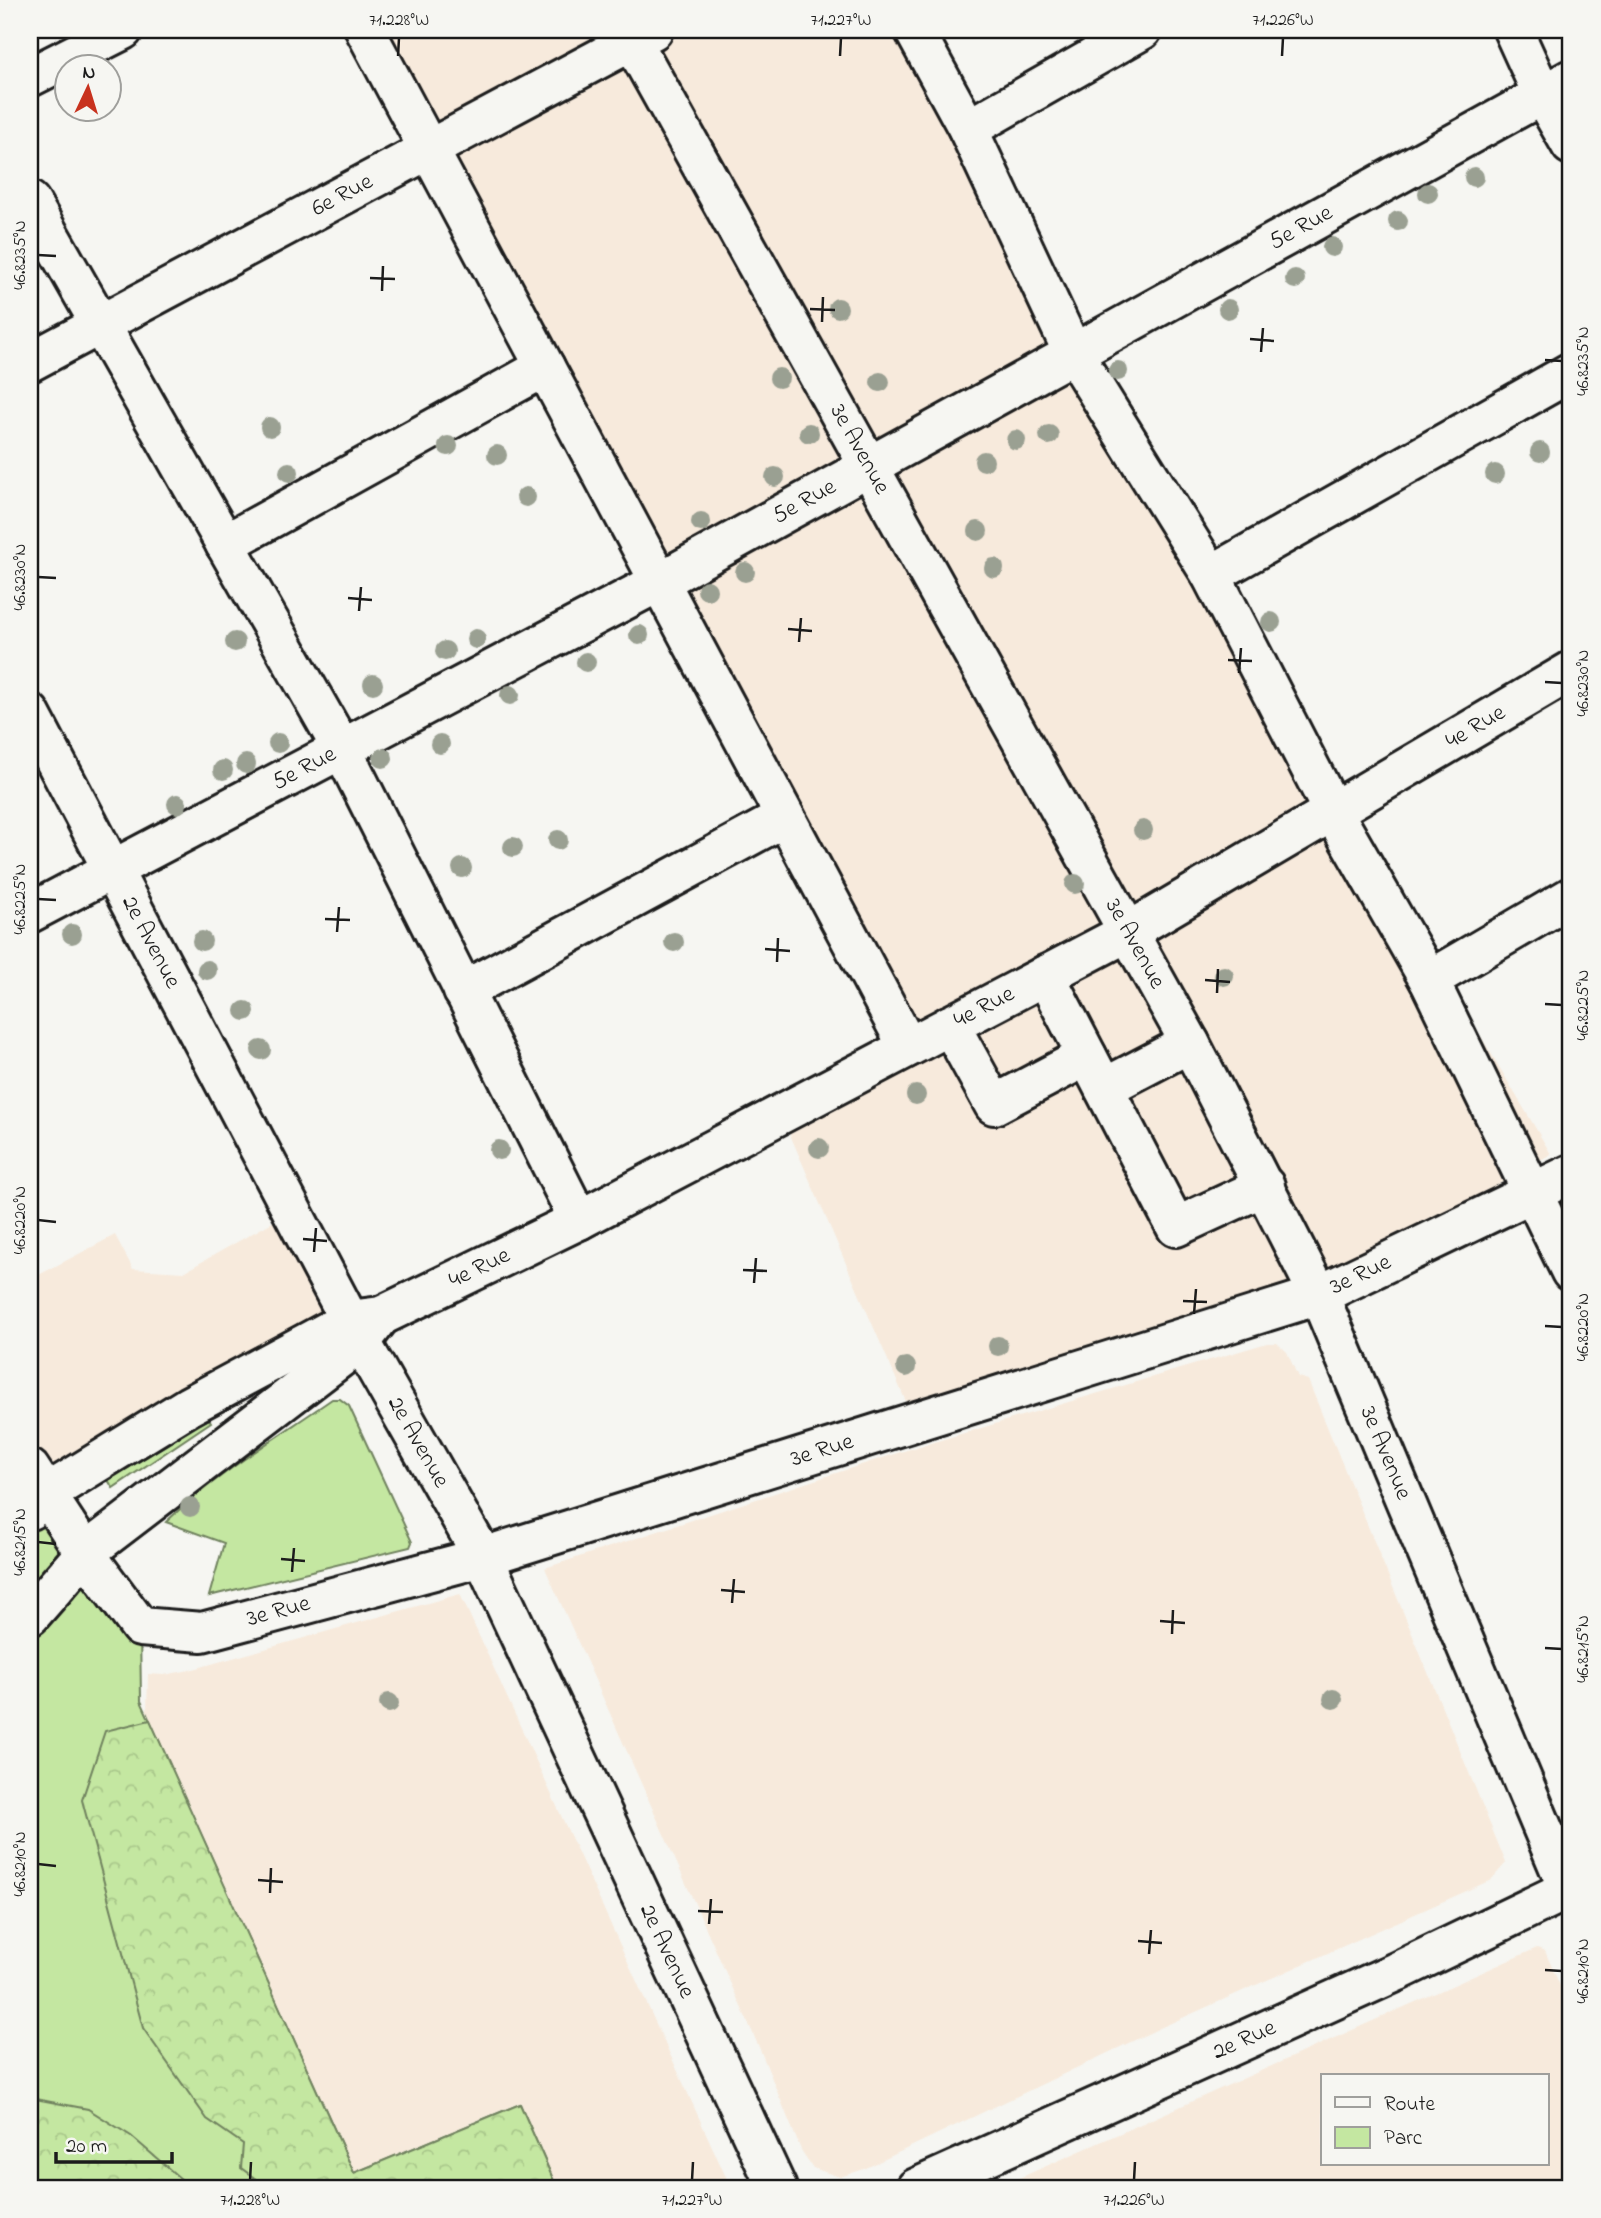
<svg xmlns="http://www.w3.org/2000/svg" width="1601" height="2218" viewBox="0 0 1601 2218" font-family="'Indie Flower',sans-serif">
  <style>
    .built { fill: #f7eadc; fill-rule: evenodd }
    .green { fill: #c4e7a1; stroke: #70825e; stroke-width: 2 }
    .forest { fill: url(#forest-crowns); stroke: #70825e; stroke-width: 2 }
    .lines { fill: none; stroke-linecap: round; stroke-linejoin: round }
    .minor-casing { stroke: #1c1c1c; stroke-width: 44 }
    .major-casing { stroke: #1c1c1c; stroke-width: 44 }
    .minor { stroke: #f6f6f2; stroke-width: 38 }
    .major { stroke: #f6f6f2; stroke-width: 38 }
    .tree { fill: #9aa092 }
    .ticks { fill: none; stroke: #1c1c1c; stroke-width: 2.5 }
    .labels { text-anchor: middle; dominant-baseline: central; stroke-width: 7; stroke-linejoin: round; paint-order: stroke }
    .street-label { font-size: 24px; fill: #1c1c1c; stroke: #f6f6f2 }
    .neatline { fill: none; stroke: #1c1c1c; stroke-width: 2.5 }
    .ticks-label { font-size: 18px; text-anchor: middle; fill: #1c1c1c }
  </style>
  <defs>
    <pattern id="forest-crowns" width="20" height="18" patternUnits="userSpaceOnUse" patternTransform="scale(1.75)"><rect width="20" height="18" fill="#c4e7a1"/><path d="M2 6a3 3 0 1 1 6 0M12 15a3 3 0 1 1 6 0" fill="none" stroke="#a8c68a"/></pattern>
  </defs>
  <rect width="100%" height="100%" fill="#f6f6f2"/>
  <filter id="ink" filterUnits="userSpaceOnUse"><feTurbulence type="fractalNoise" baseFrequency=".0143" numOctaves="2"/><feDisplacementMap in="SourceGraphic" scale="14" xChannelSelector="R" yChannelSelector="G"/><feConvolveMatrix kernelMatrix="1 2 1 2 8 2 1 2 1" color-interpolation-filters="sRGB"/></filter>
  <g filter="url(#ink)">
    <path class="built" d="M365 30H912L1074 353 1551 1154 1319 1287 907 1404 781 1114 907 1047Z
      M292 1211 349 1320 46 1494 30 1469V1277L31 1279 115 1235 133 1269 184 1272Z
      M1267 1343H1277L1287 1352 1298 1377 1308 1380 1506 1863 1491 1880 1160 2028 864 2169 840 2177 813 2168 801 2150 759 2047 545 1568 907 1450Z
      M460 1594 731 2188H558L519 2103 354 2172 147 1712 148 1674 164 1675 190 1670Z
      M1537 1948 1545 1951 1571 2011V2188H997ZM1547 2076V2164H1323V2076Z"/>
    <path class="green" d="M332 1399H340L349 1406 412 1542 410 1547 209 1596 224 1543 166 1522C215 1475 276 1438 332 1399Z
      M209 1419 211 1422 113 1488 108 1480Z
      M30 1469 140 1627 141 1701 354 2173 520 2104 557 2188H30Z"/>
    <path class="forest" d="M150 1720 354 2173 520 2104 557 2188H268L241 2168 243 2144 207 2119 143 2028 82 1800 105 1731Z
      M35 1734 30 1832 32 1986 30 1987V1741Z
      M30 2098 88 2109 131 2136 182 2180V2188H37L30 2176Z"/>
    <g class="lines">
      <g class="minor-casing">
        <g id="minor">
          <path d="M365 30 908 1047"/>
          <path id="s1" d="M626 30 1190 1043 1319 1295 1571 1896"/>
          <path d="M914 30 968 129 1073 353 1211 575 1333 812 1429 980 1571 1272"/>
          <path d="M1513 30 1543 96 1571 145"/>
          <path d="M30 77 123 30"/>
          <path d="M968 129 1142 30"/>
          <path d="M30 201 342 749 579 1220"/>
          <path id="s2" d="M30 362 653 30"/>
          <path d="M225 544 545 367"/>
          <path d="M1211 575 1571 372"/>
          <path id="s3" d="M30 713 361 1342 483 1557 777 2188"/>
          <path id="s4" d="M30 913 659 582 1571 79"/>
          <path d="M1045 975 1176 1227 1265 1186"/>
          <path d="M1429 980 1571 897"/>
          <path d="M463 991 785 817"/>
          <path d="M950 1025 994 1105 1087 1056"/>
          <path d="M1104 1088 1190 1043"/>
          <path id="s5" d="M30 1469 85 1553 140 1627 202 1632 483 1557 1319 1295 1571 1174"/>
          <path id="s6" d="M916 2188 1396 1972 1571 1888"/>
        </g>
      </g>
      <g class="major-casing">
        <g id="major">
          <path id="s7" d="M30 1510 46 1494 189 1406 349 1320 381 1316 579 1220 1128 932 1571 671"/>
          <path d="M30 1616 85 1553 361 1342 381 1316"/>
        </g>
      </g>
      <use href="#minor" class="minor"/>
      <use href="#major" class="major"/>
    </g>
    <g class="tree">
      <circle cx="1474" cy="177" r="10"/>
      <circle cx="1428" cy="193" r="10"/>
      <circle cx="1398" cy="221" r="10"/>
      <circle cx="1332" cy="247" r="10"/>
      <circle cx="1295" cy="279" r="10"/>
      <circle cx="838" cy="308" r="10"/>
      <circle cx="1228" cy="309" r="10"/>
      <circle cx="1118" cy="371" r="10"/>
      <circle cx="779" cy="378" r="10"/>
      <circle cx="880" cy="382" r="10"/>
      <circle cx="270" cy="427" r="10"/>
      <circle cx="809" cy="433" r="10"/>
      <circle cx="1049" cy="435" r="10"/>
      <circle cx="1016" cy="440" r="10"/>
      <circle cx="448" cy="446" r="10"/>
      <circle cx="1540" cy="452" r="10"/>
      <circle cx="497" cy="455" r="10"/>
      <circle cx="984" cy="461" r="10"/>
      <circle cx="289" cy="472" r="10"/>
      <circle cx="1495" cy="474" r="10"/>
      <circle cx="775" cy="477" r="10"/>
      <circle cx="526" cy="497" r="10"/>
      <circle cx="701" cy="522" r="10"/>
      <circle cx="978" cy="531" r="10"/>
      <circle cx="994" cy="568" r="10"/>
      <circle cx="745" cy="572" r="10"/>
      <circle cx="707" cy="590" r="10"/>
      <circle cx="1271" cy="622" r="10"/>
      <circle cx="639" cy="635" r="10"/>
      <circle cx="476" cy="639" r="10"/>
      <circle cx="235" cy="642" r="10"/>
      <circle cx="445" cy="651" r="10"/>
      <circle cx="586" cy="662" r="10"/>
      <circle cx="373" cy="684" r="10"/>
      <circle cx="510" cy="695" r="10"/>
      <circle cx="278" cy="743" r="10"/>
      <circle cx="440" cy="744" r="10"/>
      <circle cx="383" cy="758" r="10"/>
      <circle cx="246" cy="764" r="10"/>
      <circle cx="223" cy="770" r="10"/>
      <circle cx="177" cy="804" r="10"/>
      <circle cx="1143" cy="830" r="10"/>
      <circle cx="558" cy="840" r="10"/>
      <circle cx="513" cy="847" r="10"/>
      <circle cx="462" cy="868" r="10"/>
      <circle cx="1075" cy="884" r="10"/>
      <circle cx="72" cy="934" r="10"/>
      <circle cx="202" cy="941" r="10"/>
      <circle cx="674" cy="942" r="10"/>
      <circle cx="207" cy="970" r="10"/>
      <circle cx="1224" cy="976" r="10"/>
      <circle cx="245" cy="1011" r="10"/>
      <circle cx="261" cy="1050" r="10"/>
      <circle cx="916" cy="1095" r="10"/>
      <circle cx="819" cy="1148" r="10"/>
      <circle cx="499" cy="1150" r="10"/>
      <circle cx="998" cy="1346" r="10"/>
      <circle cx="906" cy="1367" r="10"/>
      <circle cx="190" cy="1507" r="10"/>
      <circle cx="1333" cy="1699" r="10"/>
      <circle cx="389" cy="1703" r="10"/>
    </g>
  </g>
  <path class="ticks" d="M398 56 399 38M840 56 841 38M1282 56 1283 38M38 255 56 256M370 278 395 279M382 291 383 266M810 309 835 310M822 322 823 297M1250 339 1274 341M1261 352 1263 328M1545 360 1562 361M38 577 56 578M348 598 372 600M359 611 361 587M788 629 812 631M799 642 801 618M1228 660 1252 661M1239 673 1241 648M1545 682 1562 683M38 899 56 900M325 919 350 920M337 932 339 907M765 949 790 951M777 962 778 938M1205 980 1230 982M1217 993 1218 969M1545 1004 1562 1005M38 1220 56 1222M303 1239 327 1241M314 1252 316 1228M743 1270 767 1271M754 1283 756 1258M1183 1301 1207 1302M1194 1314 1196 1289M1545 1326 1562 1327M38 1542 56 1544M281 1559 305 1561M292 1572 294 1548M721 1590 745 1592M732 1603 734 1579M1160 1621 1185 1623M1172 1634 1173 1610M1545 1648 1562 1649M38 1864 56 1866M258 1880 283 1882M270 1893 271 1868M698 1911 723 1912M709 1924 711 1899M1138 1941 1162 1943M1149 1954 1151 1930M1545 1970 1562 1971M250 2180 251 2162M692 2180 693 2162M1134 2180 1135 2162"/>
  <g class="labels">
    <g class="street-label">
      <text stroke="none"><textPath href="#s2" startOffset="354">6e Rue</textPath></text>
      <text stroke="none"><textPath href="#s4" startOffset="1444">5e Rue</textPath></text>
      <text stroke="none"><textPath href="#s1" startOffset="480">3e Avenue</textPath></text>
      <text stroke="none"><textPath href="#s4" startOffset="877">5e Rue</textPath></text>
      <text stroke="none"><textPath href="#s7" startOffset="1648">4e Rue</textPath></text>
      <text stroke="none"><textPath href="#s4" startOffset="310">5e Rue</textPath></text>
      <text stroke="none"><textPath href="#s3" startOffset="259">2e Avenue</textPath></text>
      <text stroke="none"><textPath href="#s1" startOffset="1046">3e Avenue</textPath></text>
      <text stroke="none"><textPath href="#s7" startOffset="1082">4e Rue</textPath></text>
      <text stroke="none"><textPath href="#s7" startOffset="514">4e Rue</textPath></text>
      <text stroke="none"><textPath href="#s5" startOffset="1468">3e Rue</textPath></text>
      <text stroke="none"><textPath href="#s3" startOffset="826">2e Avenue</textPath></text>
      <text stroke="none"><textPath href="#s5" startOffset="901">3e Rue</textPath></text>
      <text stroke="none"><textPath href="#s1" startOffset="1614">3e Avenue</textPath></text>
      <text stroke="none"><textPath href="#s5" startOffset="334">3e Rue</textPath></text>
      <text stroke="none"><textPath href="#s3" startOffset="1393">2e Avenue</textPath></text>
      <text stroke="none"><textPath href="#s6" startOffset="360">2e Rue</textPath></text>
    </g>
  </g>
  <rect width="1601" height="2218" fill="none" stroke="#f6f6f2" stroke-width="77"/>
  <rect x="1321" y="2074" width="228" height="91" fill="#f6f6f2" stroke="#9f9f9c" stroke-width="2"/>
  <rect x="1335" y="2097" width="35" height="10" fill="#f6f6f2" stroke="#9f9f9c" stroke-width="2"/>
  <text x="1384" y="2110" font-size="21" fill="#1c1c1c">Route</text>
  <rect x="1335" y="2127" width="35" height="21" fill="#c4e7a1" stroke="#9f9f9c" stroke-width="2"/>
  <text x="1384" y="2144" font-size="21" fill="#1c1c1c">Parc</text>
  <g transform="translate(88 88) rotate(4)"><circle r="33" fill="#f6f6f2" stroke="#9f9f9c" stroke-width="2"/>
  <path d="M0-5L12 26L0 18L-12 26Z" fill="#c8321e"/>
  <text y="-10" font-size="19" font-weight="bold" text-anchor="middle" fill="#1c1c1c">N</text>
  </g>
  <path d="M56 2152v10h116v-10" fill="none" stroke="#1c1c1c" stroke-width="3.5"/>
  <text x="66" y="2152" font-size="21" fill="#1c1c1c" stroke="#f6f6f2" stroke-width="5" paint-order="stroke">20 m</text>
  <rect x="38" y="38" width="1524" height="2142" class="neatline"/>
  <g class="ticks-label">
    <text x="399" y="25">71.228°W</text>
    <text x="841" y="25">71.227°W</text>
    <text x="1283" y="25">71.226°W</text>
    <text transform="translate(19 255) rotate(-90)" y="6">46.8235°N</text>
    <text transform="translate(1582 361) rotate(-90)" y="6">46.8235°N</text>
    <text transform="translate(19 577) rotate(-90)" y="6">46.8230°N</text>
    <text transform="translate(1582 683) rotate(-90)" y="6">46.8230°N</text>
    <text transform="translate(19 899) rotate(-90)" y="6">46.8225°N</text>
    <text transform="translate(1582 1005) rotate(-90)" y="6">46.8225°N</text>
    <text transform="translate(19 1220) rotate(-90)" y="6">46.8220°N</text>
    <text transform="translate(1582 1327) rotate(-90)" y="6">46.8220°N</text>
    <text transform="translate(19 1542) rotate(-90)" y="6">46.8215°N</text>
    <text transform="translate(1582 1649) rotate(-90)" y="6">46.8215°N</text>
    <text transform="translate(19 1864) rotate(-90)" y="6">46.8210°N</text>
    <text transform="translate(1582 1971) rotate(-90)" y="6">46.8210°N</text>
    <text x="250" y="2205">71.228°W</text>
    <text x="692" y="2205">71.227°W</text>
    <text x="1134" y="2205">71.226°W</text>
  </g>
</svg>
